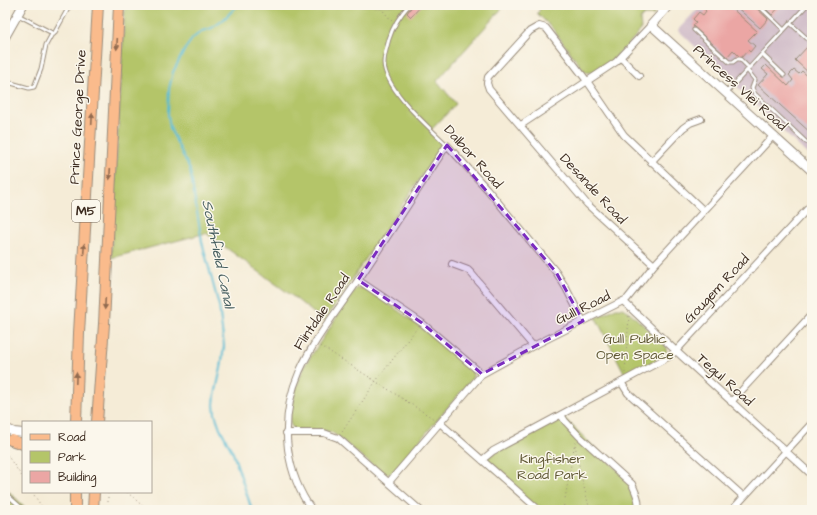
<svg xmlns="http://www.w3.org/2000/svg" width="817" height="515" viewBox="0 0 817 515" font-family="'Architects Daughter',sans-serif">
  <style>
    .industrial { fill: #d1bdc9 }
    .green { fill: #b4c569; stroke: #787844 }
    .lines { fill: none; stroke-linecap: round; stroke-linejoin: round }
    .stream { stroke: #57bcd5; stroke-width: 2 }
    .building { fill: #eba6a4 }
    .service-casing { stroke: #988b7a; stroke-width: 5 }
    .minor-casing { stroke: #988b7a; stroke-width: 8 }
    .tertiary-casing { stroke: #988b7a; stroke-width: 10 }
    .primary-casing { stroke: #988b7a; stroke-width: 12 }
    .path { stroke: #988b7a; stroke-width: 1; stroke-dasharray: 1 3; stroke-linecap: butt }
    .service { stroke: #fff; stroke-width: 3 }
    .minor { stroke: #fff; stroke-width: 6 }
    .tertiary { stroke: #fff; stroke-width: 8 }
    .primary { stroke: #fabb8c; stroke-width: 10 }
    .oneway { fill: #916b50 }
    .marked { fill: #7b2cbf; fill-opacity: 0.2; stroke: #7b2cbf; stroke-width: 3; stroke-dasharray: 8 5; stroke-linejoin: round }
    .labels { text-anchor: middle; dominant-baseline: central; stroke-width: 3; stroke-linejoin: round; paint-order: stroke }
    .shield { fill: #fbf7ec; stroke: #75685c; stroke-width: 1 }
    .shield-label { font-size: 13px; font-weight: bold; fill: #3b2a1e }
    .street-label { font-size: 14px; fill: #3b2a1e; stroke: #fbf7ec }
    .park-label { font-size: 14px; fill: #5f5834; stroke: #fbf7ec }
    .water-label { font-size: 15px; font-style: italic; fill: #455d5e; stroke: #fbf7ec }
  </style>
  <rect width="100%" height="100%" fill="#fbf7ec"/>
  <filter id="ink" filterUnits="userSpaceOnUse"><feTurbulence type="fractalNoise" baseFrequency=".025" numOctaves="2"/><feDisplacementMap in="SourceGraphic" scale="8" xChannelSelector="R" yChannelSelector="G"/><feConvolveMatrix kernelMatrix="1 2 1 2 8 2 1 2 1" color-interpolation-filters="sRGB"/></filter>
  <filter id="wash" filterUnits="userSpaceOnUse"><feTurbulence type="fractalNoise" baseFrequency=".012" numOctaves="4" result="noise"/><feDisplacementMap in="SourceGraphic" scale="16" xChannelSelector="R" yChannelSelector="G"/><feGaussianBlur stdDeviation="0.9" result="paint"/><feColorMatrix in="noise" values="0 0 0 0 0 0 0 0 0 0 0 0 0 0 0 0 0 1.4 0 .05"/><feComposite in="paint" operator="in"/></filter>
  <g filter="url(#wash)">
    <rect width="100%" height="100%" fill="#f5ecd7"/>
    <path class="industrial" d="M701 5H812V155L810 157 678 30Z"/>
    <path class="green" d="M125 5H505L437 81 456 104 430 131 441 144 439 150 324 321 295 298 206 233 111 258Z
      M535 5H649L653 8 654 15H644L640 19 641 30C632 40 598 81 584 71L553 29 537 13 540 10Z
      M357 288H364C402 312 438 339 472 369L473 376 471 380 394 471 389 474 382 473 333 433 322 430H296L292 427 290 423V411L296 388 305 365 354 291Z
      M616 308H622L628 311 665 345C667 349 667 353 663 356L626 376 596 318Z
      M561 415 632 484 638 510H539L482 460Z
      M5 488 28 510H5Z"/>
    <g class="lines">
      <path class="stream" d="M238 5 222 21 212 28 202 31 193 38 185 49 173 72 169 89 168 115 170 128 190 170 202 242 219 306 224 346 221 368 215 395 214 405 215 414 220 428 233 453 252 510"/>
    </g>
    <g id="blocks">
      <path class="building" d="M413 5H422L411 17 407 13Z
        M705 5H728L757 31 748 40 755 46 750 52 748 50 741 58 733 50 727 57 693 26 696 22 693 19 699 12 703 15 706 11 703 8Z
        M734 5H753L768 19 760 28Z
        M762 5H781L772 15Z
        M812 32V40L808 36Z
        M809 45 812 47V76L795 60Z
        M766 65 788 86 793 80 789 75 794 70 799 74 802 71 812 80V134L758 85 768 74 762 69Z"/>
    </g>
  </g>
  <g filter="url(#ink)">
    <use href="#blocks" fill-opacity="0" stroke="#988b7a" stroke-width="1"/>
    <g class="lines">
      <g class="service-casing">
        <path id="service" d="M409 5C400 15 393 26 389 39 387 47 384 55 384 63 385 90 429 127 447 145
          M758 5 784 30
          M18 15 54 34 70 5
          M790 23 812 43
          M694 30 729 62H733L737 59H740L749 68
          M762 54 784 75
          M747 70 755 80 752 88 755 94 806 142
          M5 87 11 83 29 88 34 87 41 69 46 45 52 34
          M727 92 807 5
          M5 493 24 510"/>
      </g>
      <g class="minor-casing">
        <path id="minor" d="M621 58 639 76
          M521 125 616 62 651 25
          M651 162 683 128 690 123 701 119
          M452 264 468 270 471 273 533 346
          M654 265 587 204 489 89 487 83 488 77 530 31 539 26 546 28 587 81 624 135 704 211
          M358 280 422 323 482 374
          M623 301 676 351 812 475
          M621 382 628 393 744 497
          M731 402 812 314
          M561 415 565 421 579 436 632 484C636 493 640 501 638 510
          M440 423 539 510
          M286 433H324L338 438 420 510
          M482 460 493 451 670 356 676 351 812 204
          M389 482 482 374 533 346 627 299 654 265 773 136
          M312 510C299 492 291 471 288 449 279 376 323 333 361 276 390 233 418 189 447 145L487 189 556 272 566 288 583 321
          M732 510 812 423"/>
      </g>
      <g class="tertiary-casing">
        <path id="tertiary" d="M669 5 651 25 812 171
          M5 37 23 5
          M5 428 14 432 23 433"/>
      </g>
      <g class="primary-casing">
        <path id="primary" d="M76 422 79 333 98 5
          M97 422 104 324 119 5
          M11 440 23 444
          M75 510V492
          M93 510 94 492"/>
      </g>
      <path class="path" d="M378 5 392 21
        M321 346 434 419
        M625 373 629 316
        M342 432 376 381 417 328
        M575 445 582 480 590 510
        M5 452 23 478
        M32 492 44 510
        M127 492 147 510
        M108 510V492
        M563 510 575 442"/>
      <use href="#service" class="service"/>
      <use href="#minor" class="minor"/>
      <use href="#tertiary" class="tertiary"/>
      <use href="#primary" class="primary"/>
    </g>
    <defs><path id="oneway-solid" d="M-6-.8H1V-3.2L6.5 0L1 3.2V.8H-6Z"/></defs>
    <g class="oneway">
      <use href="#oneway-solid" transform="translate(117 44) rotate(93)"/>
      <use href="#oneway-solid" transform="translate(92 119) rotate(-87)"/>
      <use href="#oneway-solid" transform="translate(110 174) rotate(93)"/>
      <use href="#oneway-solid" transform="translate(84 249) rotate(-86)"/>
      <use href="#oneway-solid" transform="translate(105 304) rotate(93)"/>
      <use href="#oneway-solid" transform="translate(76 378) rotate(-88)"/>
    </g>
  </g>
  <path class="marked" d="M447 145 556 272 583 321 482 374 422 323 358 280Z"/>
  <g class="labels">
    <rect class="shield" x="72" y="200" width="28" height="22" rx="3"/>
    <g class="shield-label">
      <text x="86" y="211">M5</text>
    </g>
    <g class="street-label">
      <text transform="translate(740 88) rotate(42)">Princess Vlei Road</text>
      <text transform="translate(78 117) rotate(-87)">Prince George Drive</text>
      <text transform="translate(473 157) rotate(48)">Dalbor Road</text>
      <text transform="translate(593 189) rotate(47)">Desande Road</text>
      <text transform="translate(717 289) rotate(-47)">Gougem Road</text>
      <text transform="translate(583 308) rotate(-26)">Gull Road</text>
      <text transform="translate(322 312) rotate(-56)">Flintdale Road</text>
      <text transform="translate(725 380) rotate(42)">Tegul Road</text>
    </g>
    <g class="park-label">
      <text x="635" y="339">Gull Public<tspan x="635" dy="16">Open Space</tspan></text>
      <text x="552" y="459">Kingfisher<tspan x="552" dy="16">Road Park</tspan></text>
    </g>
    <g class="water-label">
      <text transform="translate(218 254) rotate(78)">Southfield Canal</text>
    </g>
  </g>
  <rect width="817" height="515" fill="none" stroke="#fbf7ec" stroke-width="20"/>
  <rect x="22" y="421" width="130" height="72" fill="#fbf7ec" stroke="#aea59a"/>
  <rect x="30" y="434" width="20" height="6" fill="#fabb8c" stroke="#aea59a"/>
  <text x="58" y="441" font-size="12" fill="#3b2a1e">Road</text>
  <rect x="30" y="451" width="20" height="12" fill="#b4c569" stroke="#aea59a"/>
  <text x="58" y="461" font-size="12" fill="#3b2a1e">Park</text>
  <rect x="30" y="471" width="20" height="12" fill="#eba6a4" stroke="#aea59a"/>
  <text x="58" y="481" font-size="12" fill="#3b2a1e">Building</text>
</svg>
